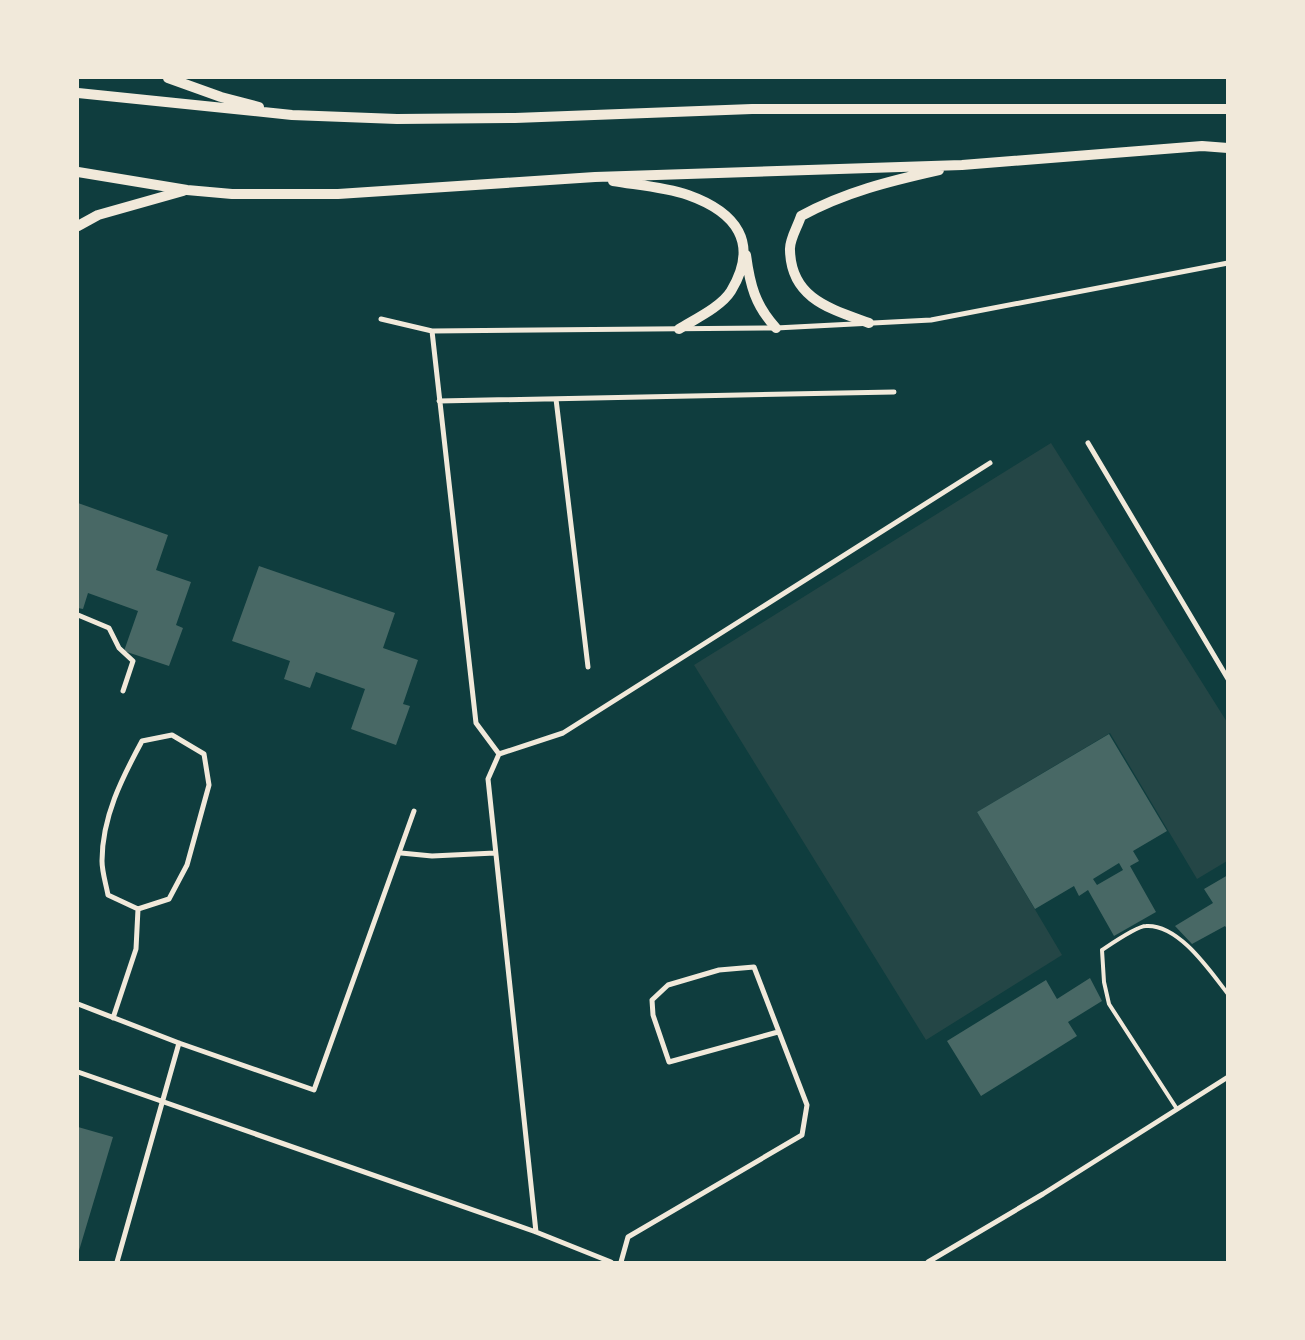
<svg xmlns="http://www.w3.org/2000/svg" width="1305" height="1340" viewBox="0 0 1305 1340" font-family="'Fira Sans',sans-serif">
  <style>
    .green { fill: #244646 }
    .building { fill: #486865; fill-rule: evenodd }
    .lines { fill: none; stroke-linecap: round; stroke-linejoin: round }
    .service { stroke: #f1e9da; stroke-width: 4 }
    .minor { stroke: #f1e9da; stroke-width: 5 }
    .secondary { stroke: #f1e9da; stroke-width: 10 }
  </style>
  <rect width="100%" height="100%" fill="#0f3d3e"/>
  <path class="green" d="M1051 443 1227 722V861L1197 879 1110 733 977 812 1062 955 926 1040 694 665Z"/>
  <path class="building" d="M78 503 168 535 156 570 191 582 176 625 183 628 169 666 124 651 138 611 88 593 83 609 78 608Z
    M259 566 395 613 383 648 418 660 403 704 410 706 396 745 351 729 365 689 316 672 310 688 284 679 290 661 232 641Z
    M1109 734 1167 831 1133 851 1139 861 1130 866 1156 912 1114 936 1088 890 1079 896 1074 886 1035 909 977 812ZM1119 863 1123 870 1097 885 1093 879Z
    M1228 875V930L1225 926 1192 944 1175 926 1213 903 1204 889Z
    M1090 978 1102 1001 1068 1022 1077 1036 981 1096 947 1041 1046 980 1057 999Z
    M78 1127 113 1137 78 1254Z"/>
  <g class="lines">
    <path class="service" d="M1177 1109 1109 1004 1104 982 1102 950C1111 944 1137 926 1146 926 1179 924 1210 971 1228 994"/>
    <path class="minor" d="M381 319 432 331 776 328 931 320 1228 263
      M432 331 476 723 499 754 488 779 536 1232
      M556 399 588 667
      M439 401 894 392
      M1088 443 1228 679
      M78 615 109 628 119 648 133 661 123 691
      M172 735 204 754 209 785 187 865 169 899 138 909 108 895C106 884 102 872 102 861 102 817 122 778 142 741Z
      M499 754 563 733 990 463
      M401 853 432 856 495 853
      M78 1004 179 1043 314 1090 414 811
      M113 1018 136 949 138 909
      M78 1072 536 1232 611 1262
      M117 1262 179 1043
      M621 1262 628 1237 802 1135 807 1105 754 967 719 970 668 985 652 1000 653 1015 669 1062 778 1032
      M928 1262 1043 1194 1228 1077"/>
    <path class="secondary" d="M168 78 221 97 259 107
      M78 93 292 115 397 119 515 118 752 109H1228
      M78 172 187 190 232 194H338L595 177 962 165 1202 146 1228 148
      M613 181C637 185 665 187 688 195 736 212 760 243 731 291 721 307 695 319 679 329
      M78 226 98 215 183 191
      M746 255C750 285 755 305 776 328
      M869 323C831 309 791 299 790 250 789 240 798 226 801 216 845 192 890 181 939 170"/>
  </g>
  <rect width="1305" height="1340" fill="none" stroke="#f1e9da" stroke-width="158"/>
</svg>
